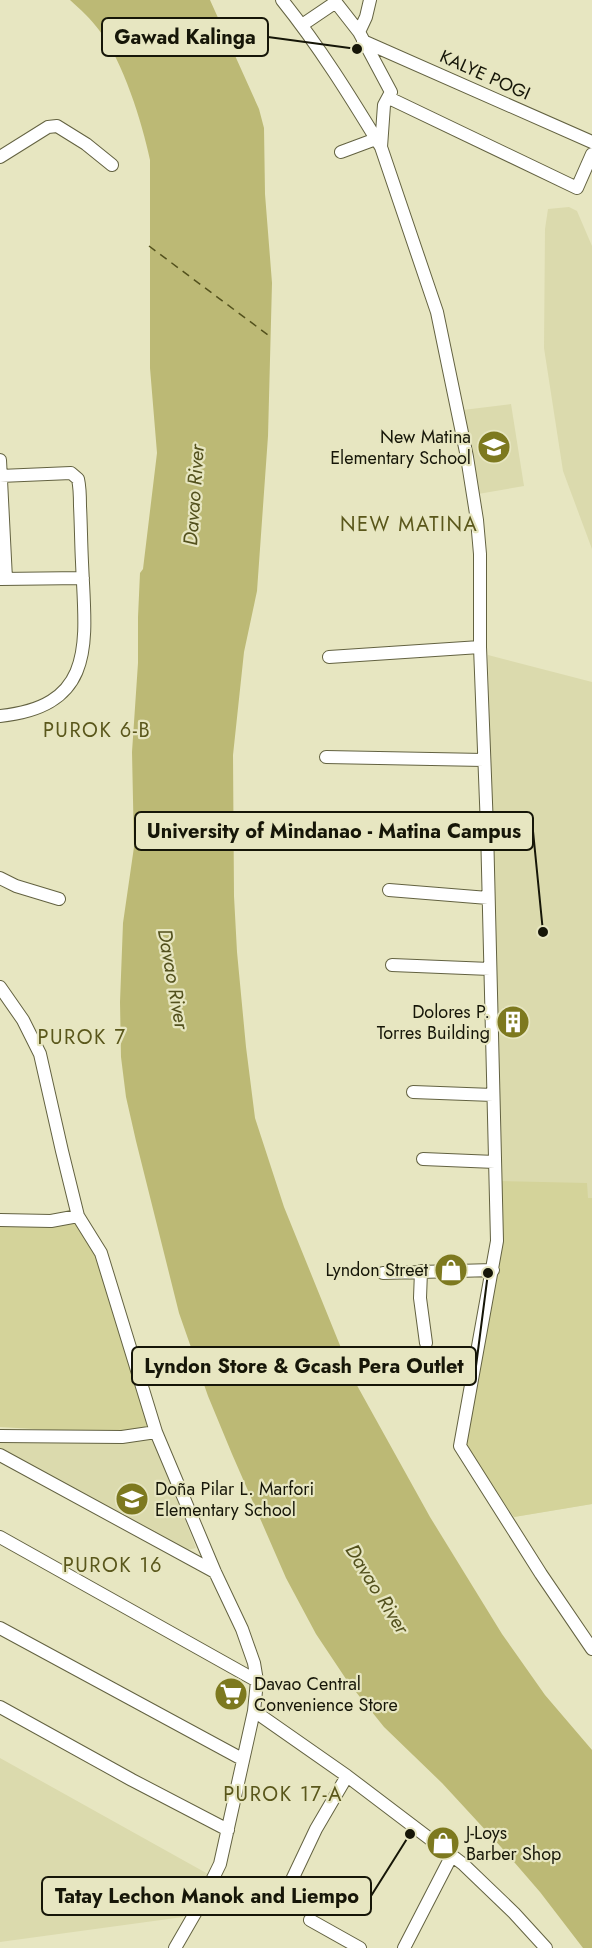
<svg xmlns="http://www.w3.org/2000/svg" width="592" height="1948" viewBox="0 0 592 1948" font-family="Jost,sans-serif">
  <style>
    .built { fill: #dbdaad }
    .green { fill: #d4d39a }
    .water { fill: #bcb975 }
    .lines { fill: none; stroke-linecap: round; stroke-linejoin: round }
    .ferry { stroke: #53511d; stroke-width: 1.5; stroke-dasharray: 8 6; stroke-linecap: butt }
    .street-casing { stroke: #636241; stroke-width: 14 }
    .street { stroke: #fff; stroke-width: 12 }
    .labels { text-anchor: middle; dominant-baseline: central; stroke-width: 4.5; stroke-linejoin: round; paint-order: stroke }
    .street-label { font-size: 18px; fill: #161608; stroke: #e7e6c1 }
    .poi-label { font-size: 18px; fill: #161608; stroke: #e7e6c1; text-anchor: end }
    .water-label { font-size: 20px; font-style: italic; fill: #53511d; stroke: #e7e6c1 }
    .neighbourhood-label { font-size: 20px; letter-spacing: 1.5px; fill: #5a571b; stroke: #e7e6c1 }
    .leader { fill: none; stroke: #161608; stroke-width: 2 }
    .callout-dot { fill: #161608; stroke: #e7e6c1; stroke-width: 2 }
    .callout { fill: #e7e6c1; stroke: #161608; stroke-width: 2 }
    .callout-label { font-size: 20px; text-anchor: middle; font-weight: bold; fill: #161608 }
  </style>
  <rect width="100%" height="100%" fill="#e7e6c1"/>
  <path class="built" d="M569 207 577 211 592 246V549L563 471 544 348 545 229 548 209Z
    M511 404 524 486 478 494 463 410Z
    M488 655 592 682V1504L514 1517 465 1446 503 1240 499 1181Z
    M152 1434 196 1548 182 1551 0 1449V1436L108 1443Z
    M0 1758 208 1874 183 1917 0 1942Z"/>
  <path class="green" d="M499 1181 587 1183 588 1198H592V1504L514 1517 465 1446 503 1240Z
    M76 1223 94 1251 150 1427 119 1434 0 1427V1227Z"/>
  <path class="water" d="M70 0H210L259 109 264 128 265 194 272 283 268 436 257 591 244 652 233 755 234 896 237 952 246 1047 255 1118 284 1207 354 1380 430 1517 502 1634 545 1695 592 1750V1948H583L540 1892 501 1847 442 1783 384 1727 348 1682 316 1634 286 1578 232 1454 208 1396 179 1313 136 1141 126 1097 121 1057 120 1002 123 923 134 847 132 752 138 663V617L140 573 143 569 157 453 150 368V160C142 122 123 61 99 30 91 19 80 9 70 0Z"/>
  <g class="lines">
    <path class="ferry" d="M149 246 272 338"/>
    <g class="street-casing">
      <path id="street" d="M282 0C319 46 350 96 381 147
        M334 0 359 32 391 92 384 105 381 147 437 312 467 457 477 520 480 554V647L487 828 497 1241 460 1446 541 1574 592 1649
        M302 25 336 2
        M359 32 366 17 370 0
        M363 41 592 142
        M389 98 577 188 592 154
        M341 152 376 139
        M0 157 48 127 57 126 86 144 112 165
        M0 460 6 579
        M0 476 71 473 78 479C80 488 80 497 80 506 81 525 81 543 82 562 85 639 99 706 0 716
        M0 579 83 578
        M329 657 480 647
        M326 757 484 760
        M408 828H487
        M0 878 16 886 59 899
        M389 890 488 898
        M392 965 490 969
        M0 987 23 1020 40 1054 62 1151 78 1216 101 1253 156 1432 215 1572 242 1629 254 1663 257 1681 254 1711 220 1864 201 1903 175 1948
        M413 1092 493 1095
        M423 1159 495 1162
        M0 1220 51 1221 78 1216
        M421 1271 420 1298 426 1343
        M383 1273 493 1270
        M0 1436 122 1437 156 1432
        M0 1455 215 1572
        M0 1537 257 1681
        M0 1628 242 1759
        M0 1707 132 1780 228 1830
        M254 1711 347 1776 463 1864 514 1913 546 1948
        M289 1886 316 1829 347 1776
        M310 1920 360 1948
        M404 1948 452 1855"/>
    </g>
    <use href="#street" class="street"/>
  </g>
  <defs>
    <g id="school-disc" transform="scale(1.725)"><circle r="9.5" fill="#7d791f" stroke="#e7e6c1"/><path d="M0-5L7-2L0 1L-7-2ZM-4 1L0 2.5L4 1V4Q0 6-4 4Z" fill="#fff"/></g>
    <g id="building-disc" transform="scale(1.725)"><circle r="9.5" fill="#7d791f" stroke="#e7e6c1"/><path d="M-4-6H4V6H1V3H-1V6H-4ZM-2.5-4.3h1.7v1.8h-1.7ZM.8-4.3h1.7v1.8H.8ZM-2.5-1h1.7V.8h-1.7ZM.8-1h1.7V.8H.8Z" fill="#fff"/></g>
    <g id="shop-disc" transform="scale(1.725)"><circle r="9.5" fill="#7d791f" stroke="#e7e6c1"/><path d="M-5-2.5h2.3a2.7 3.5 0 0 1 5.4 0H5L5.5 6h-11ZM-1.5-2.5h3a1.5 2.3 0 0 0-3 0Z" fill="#fff"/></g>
    <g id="supermarket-disc" transform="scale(1.725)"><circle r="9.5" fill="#7d791f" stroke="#e7e6c1"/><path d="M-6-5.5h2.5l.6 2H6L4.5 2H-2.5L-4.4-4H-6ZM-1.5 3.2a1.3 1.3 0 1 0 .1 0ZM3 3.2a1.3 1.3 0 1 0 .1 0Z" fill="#fff"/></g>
  </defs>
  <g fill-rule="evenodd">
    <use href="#school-disc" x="494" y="447"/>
    <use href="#building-disc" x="513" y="1022"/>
    <use href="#shop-disc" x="451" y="1270"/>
    <use href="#school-disc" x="132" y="1499"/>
    <use href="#supermarket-disc" x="231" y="1694"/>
    <use href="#shop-disc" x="443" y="1843"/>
  </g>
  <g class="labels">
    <g class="street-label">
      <text transform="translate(485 75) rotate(24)">KALYE POGI</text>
    </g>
    <g class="poi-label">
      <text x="471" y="437">New Matina<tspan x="471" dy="21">Elementary School</tspan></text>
      <text x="490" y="1012">Dolores P.<tspan x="490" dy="21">Torres Building</tspan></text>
      <text x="428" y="1270">Lyndon Street</text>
      <text x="155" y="1489" text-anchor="start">Doña Pilar L. Marfori<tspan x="155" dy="21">Elementary School</tspan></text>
      <text x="254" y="1684" text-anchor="start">Davao Central<tspan x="254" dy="21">Convenience Store</tspan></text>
      <text x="466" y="1833" text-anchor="start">J-Loys<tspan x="466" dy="21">Barber Shop</tspan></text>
    </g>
    <g class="water-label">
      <text transform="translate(194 495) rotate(-86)">Davao River</text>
      <text transform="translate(173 979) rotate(80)">Davao River</text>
      <text transform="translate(377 1589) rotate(58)">Davao River</text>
    </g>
    <g class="neighbourhood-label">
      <text x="409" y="524">NEW MATINA</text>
      <text x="97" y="730">PUROK 6-B</text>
      <text x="82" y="1037">PUROK 7</text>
      <text x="113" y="1565">PUROK 16</text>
      <text x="283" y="1794">PUROK 17-A</text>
    </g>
  </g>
  <path class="leader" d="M357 49L268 37M543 932L533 831M488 1273L476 1366M410 1834L371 1896"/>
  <g class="callout-dot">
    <circle cx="357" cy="49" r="6"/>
    <circle cx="543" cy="932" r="6"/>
    <circle cx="488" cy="1273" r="6"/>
    <circle cx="410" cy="1834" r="6"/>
  </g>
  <g class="callout">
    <rect x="102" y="18" width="166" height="38" rx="6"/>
    <rect x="135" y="812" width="398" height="38" rx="6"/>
    <rect x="132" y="1347" width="344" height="38" rx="6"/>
    <rect x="42" y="1877" width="329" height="38" rx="6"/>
  </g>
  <g class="callout-label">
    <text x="185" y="44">Gawad Kalinga</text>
    <text x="334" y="838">University of Mindanao - Matina Campus</text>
    <text x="304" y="1373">Lyndon Store &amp; Gcash Pera Outlet</text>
    <text x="207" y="1903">Tatay Lechon Manok and Liempo</text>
  </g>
</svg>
